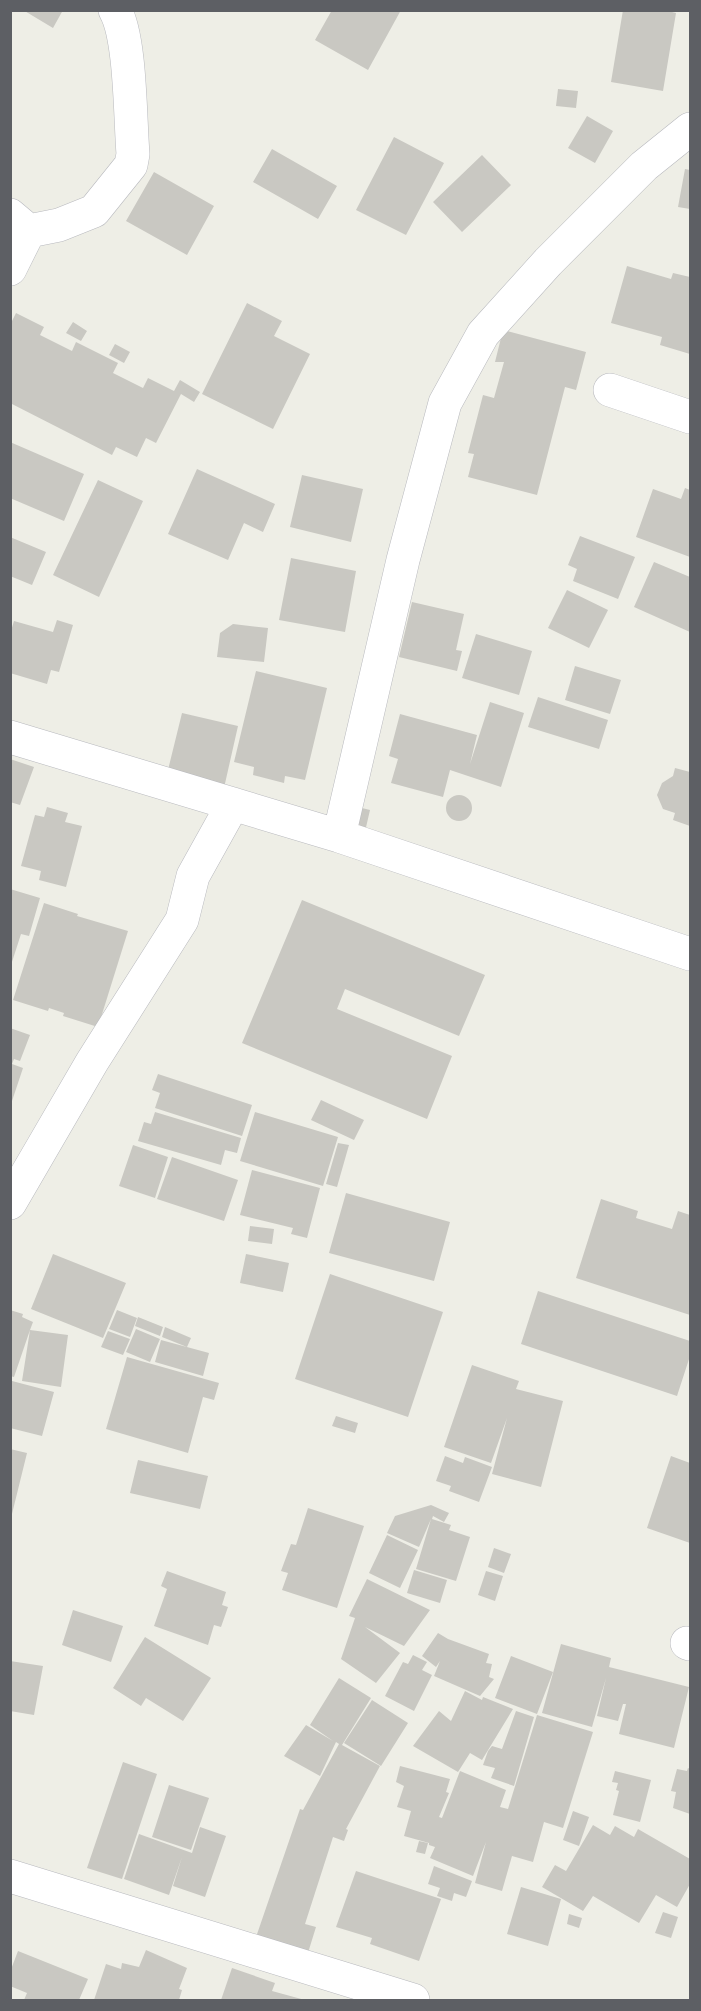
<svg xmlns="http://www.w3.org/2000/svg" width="701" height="2011" viewBox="0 0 701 2011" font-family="'Titillium Web',sans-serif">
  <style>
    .building { fill: #c9c8c2 }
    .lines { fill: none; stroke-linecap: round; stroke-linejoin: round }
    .minor-casing { stroke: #b8b9be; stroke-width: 34 }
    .minor { stroke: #fff; stroke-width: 33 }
  </style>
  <rect width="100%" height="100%" fill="#eeeee6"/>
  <path class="building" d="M23 10H63L53 28Z
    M332 10H401L368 70 315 40Z
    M623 10H664L676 13 663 91 611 82Z
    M558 89 578 91 576 108 556 106Z
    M587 116 613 131 595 163 568 148Z
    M394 137 444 163 406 235 356 210Z
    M272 149 337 186 318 219 253 182Z
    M482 155 511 185 462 232 433 202Z
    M685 169 690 170V209L678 207Z
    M154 172 214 206 187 255 126 221Z
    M627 266 671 279 673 273 690 277V354L660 345 662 337 611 323Z
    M247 303 282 321 274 336 310 354 273 429 202 394Z
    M16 313 44 327 40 335 72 351 76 342 118 363 113 373 143 388 148 378 174 391 180 380 200 392 194 402 181 394 156 443 146 438 137 457 116 447 112 455 10 403V325Z
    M73 322 87 331 81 341 66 333Z
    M503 330 586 352 576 390 565 387 537 495 468 477 474 454 468 453 483 395 494 398 504 362H495Z
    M115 344 130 352 124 363 109 355Z
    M10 442 84 474 64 521 10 498Z
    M197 469 275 504 263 532 244 523 228 560 168 534Z
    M302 475 363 489 351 542 290 527Z
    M98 480 143 501 99 597 53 575Z
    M685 488 690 490V557L636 537 653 489 681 499Z
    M580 536 635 557 618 599 573 581 577 569 568 565Z
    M10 537 46 552 32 585 10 576Z
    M291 558 356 571 345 632 279 620Z
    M654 562 690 577V632L634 607Z
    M567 590 608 610 589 648 548 628Z
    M412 602 464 614 456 650 462 651 457 671 399 657Z
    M57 620 73 625 59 672 51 670 47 684 10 673V634L14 621 53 632Z
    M233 624 268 628 264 662 217 657 220 633Z
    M476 634 532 651 519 695 462 678Z
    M575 666 621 680 610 714 565 700Z
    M256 671 327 688 305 780 285 776 284 783 253 775 254 767 234 762Z
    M538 697 608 720 599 749 528 727Z
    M490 702 524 713 501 787 450 770 443 797 391 783 398 759 389 756 400 714 477 735 470 764Z
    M182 713 238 726 224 788 167 774Z
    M10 759 34 767 20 805 10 802Z
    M675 768 690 772V826L673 820 675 813 663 809 657 795 662 783 673 776Z
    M446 808a13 13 0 1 1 26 0a13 13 0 1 1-26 0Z
    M47 807 68 813 65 822 82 826 66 887 39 880 41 871 21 866 35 815 44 817Z
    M362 808 370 810 364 836 356 834Z
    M10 889 40 898 29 936 21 934 11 965Z
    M302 900 485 975 459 1036 345 989 337 1009 452 1056 427 1119 242 1043Z
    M44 903 78 914 77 916 128 931 98 1027 63 1016 64 1013 49 1008 48 1011 13 1000Z
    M10 1028 30 1035 20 1061 14 1059 12 1064 23 1068 11 1104Z
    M158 1074 252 1105 242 1136 155 1108 160 1093 152 1090Z
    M321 1100 364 1120 354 1140 311 1120Z
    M155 1112 241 1138 237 1153 225 1150 221 1165 138 1141 144 1122 151 1124Z
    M255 1112 338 1137 323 1186 240 1161Z
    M338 1143 349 1145 337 1187 326 1184Z
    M133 1145 168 1157 155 1198 119 1186Z
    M172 1157 238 1180 224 1221 157 1199Z
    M252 1170 320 1188 307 1238 291 1234 293 1228 240 1215Z
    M346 1193 450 1222 434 1281 329 1253Z
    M601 1199 638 1211 636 1218 672 1229 678 1211 690 1215V1315L576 1278Z
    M250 1226 274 1229 272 1244 248 1241Z
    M53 1254 126 1283 103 1338 31 1309Z
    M246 1254 289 1263 283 1292 240 1283Z
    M330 1274 443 1312 408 1417 295 1379Z
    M538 1291 690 1341V1356L677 1396 521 1344Z
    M10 1310 23 1314 22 1317 33 1322 30 1330 68 1335 61 1387 22 1381 30 1330 14 1377 10 1376Z
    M117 1310 137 1318 130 1337 109 1329Z
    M138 1317 163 1327 160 1336 135 1326Z
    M165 1327 191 1338 187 1347 162 1337Z
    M136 1329 160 1339 150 1362 126 1352Z
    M108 1331 130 1339 123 1355 101 1347Z
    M161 1340 209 1353 203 1376 155 1362Z
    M127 1357 219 1383 214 1400 203 1397 188 1453 106 1429Z
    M472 1365 519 1381 516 1389 563 1401 541 1487 492 1474 507 1418 491 1463 444 1447Z
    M12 1381 54 1392 42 1436 10 1428Z
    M336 1416 358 1423 355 1433 332 1426Z
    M10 1449 27 1453 11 1518H10Z
    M445 1456 463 1463 465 1457 492 1467 479 1502 449 1491 451 1486 436 1481Z
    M671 1456 690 1463V1543L647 1528Z
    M138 1460 208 1476 200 1509 130 1493Z
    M431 1505 449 1513 444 1522 433 1516 432 1519 451 1525 449 1530 470 1537 456 1581 416 1569 431 1519 419 1547 387 1533 395 1516Z
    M308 1508 364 1526 337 1608 282 1590 288 1573 281 1571 291 1544 296 1545Z
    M387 1535 418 1550 400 1588 369 1573Z
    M494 1548 511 1554 504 1573 488 1567Z
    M414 1570 447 1580 440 1603 407 1593Z
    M167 1571 226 1592 222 1605 228 1607 221 1627 214 1625 208 1645 154 1626 167 1589 161 1586Z
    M486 1571 503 1576 495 1601 478 1595Z
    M367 1579 430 1610 404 1646 365 1627 400 1653 376 1683 341 1659 355 1618 349 1616Z
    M73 1610 123 1626 111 1662 62 1645Z
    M438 1633 448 1639 489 1654 486 1663 492 1664 489 1677 494 1679 480 1696 434 1676 440 1661 436 1667 422 1656Z
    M145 1637 211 1678 183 1721 146 1698 141 1706 113 1688Z
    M561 1644 611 1658 609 1667 689 1687 674 1748 619 1734 626 1704H623L618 1721 597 1716 606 1678 592 1727 542 1713Z
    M413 1655 427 1662 422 1670 432 1675 414 1711 385 1696 403 1662 408 1664Z
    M511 1656 553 1672 537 1714 495 1698Z
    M10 1661 43 1666 34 1715 10 1711Z
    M339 1678 371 1698 342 1745 380 1766 346 1829 348 1830 344 1841 333 1837 305 1924 316 1927 307 1956 255 1940 300 1809 303 1810 339 1744 336 1742 320 1776 284 1756 306 1725 333 1741 310 1725Z
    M465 1691 482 1700 483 1697 513 1709 482 1760 470 1753 458 1772 413 1746 439 1711 451 1721Z
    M372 1700 408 1723 381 1766 344 1743Z
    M516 1711 534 1717 514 1786 491 1778 495 1768 483 1765 488 1751 492 1746 502 1749Z
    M537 1715 593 1732 563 1828 544 1822 533 1862 512 1856 502 1891 475 1883 486 1842 473 1876 430 1858 435 1847 429 1845V1843L404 1836 411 1811 397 1807 404 1786 396 1782 400 1766 450 1779 446 1792 449 1793 439 1817 442 1818 460 1771 506 1790 500 1807 508 1809Z
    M123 1762 157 1774 122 1879 87 1868Z
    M688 1768 690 1769V1814L673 1808 676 1792 671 1791 677 1769 687 1771Z
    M615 1771 651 1780 640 1822 613 1815 619 1791 616 1790 618 1783 612 1782Z
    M169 1785 209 1798 191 1850 152 1837Z
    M573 1811 589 1817 579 1846 563 1840Z
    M593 1825 610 1835 615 1826 634 1837 638 1829 690 1859V1884L677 1907 656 1895 639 1923 593 1896 583 1911 542 1887 555 1865 566 1871Z
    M200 1827 226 1836 205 1897 173 1886 182 1857 169 1895 124 1879 139 1834 192 1853Z
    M419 1841 428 1843 425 1854 416 1852Z
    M434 1866 472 1881 466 1897 454 1893 452 1901 437 1896 440 1888 428 1884Z
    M356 1871 441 1899 419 1961 370 1944 372 1938 336 1927Z
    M521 1887 561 1899 548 1946 507 1934Z
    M663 1912 678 1917 671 1938 655 1933Z
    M569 1914 582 1918 579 1928 567 1924Z
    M146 1950 187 1968 179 1989 182 1990 179 2000H94L106 1964 121 1969 122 1963 139 1967Z
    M18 1951 88 1979 79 2000H24L27 1993 10 1986V1972Z
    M232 1968 275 1983 272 1991 305 2000H221Z"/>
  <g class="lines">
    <g class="minor-casing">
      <path id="minor" d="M10 215 29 231 10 269
        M29 231 59 225 94 211 131 165 133 154C130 119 131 38 115 10
        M610 390 690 417
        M10 737 339 836 690 954
        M339 836 403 560 445 403 483 334 548 262 644 166 690 129
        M10 1203 92 1062 182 920 193 876 233 804
        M687 1643 690 1644
        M10 1876 413 2000"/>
    </g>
    <use href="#minor" class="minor"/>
  </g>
  <rect width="701" height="2011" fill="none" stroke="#5d5f64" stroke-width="24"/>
</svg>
